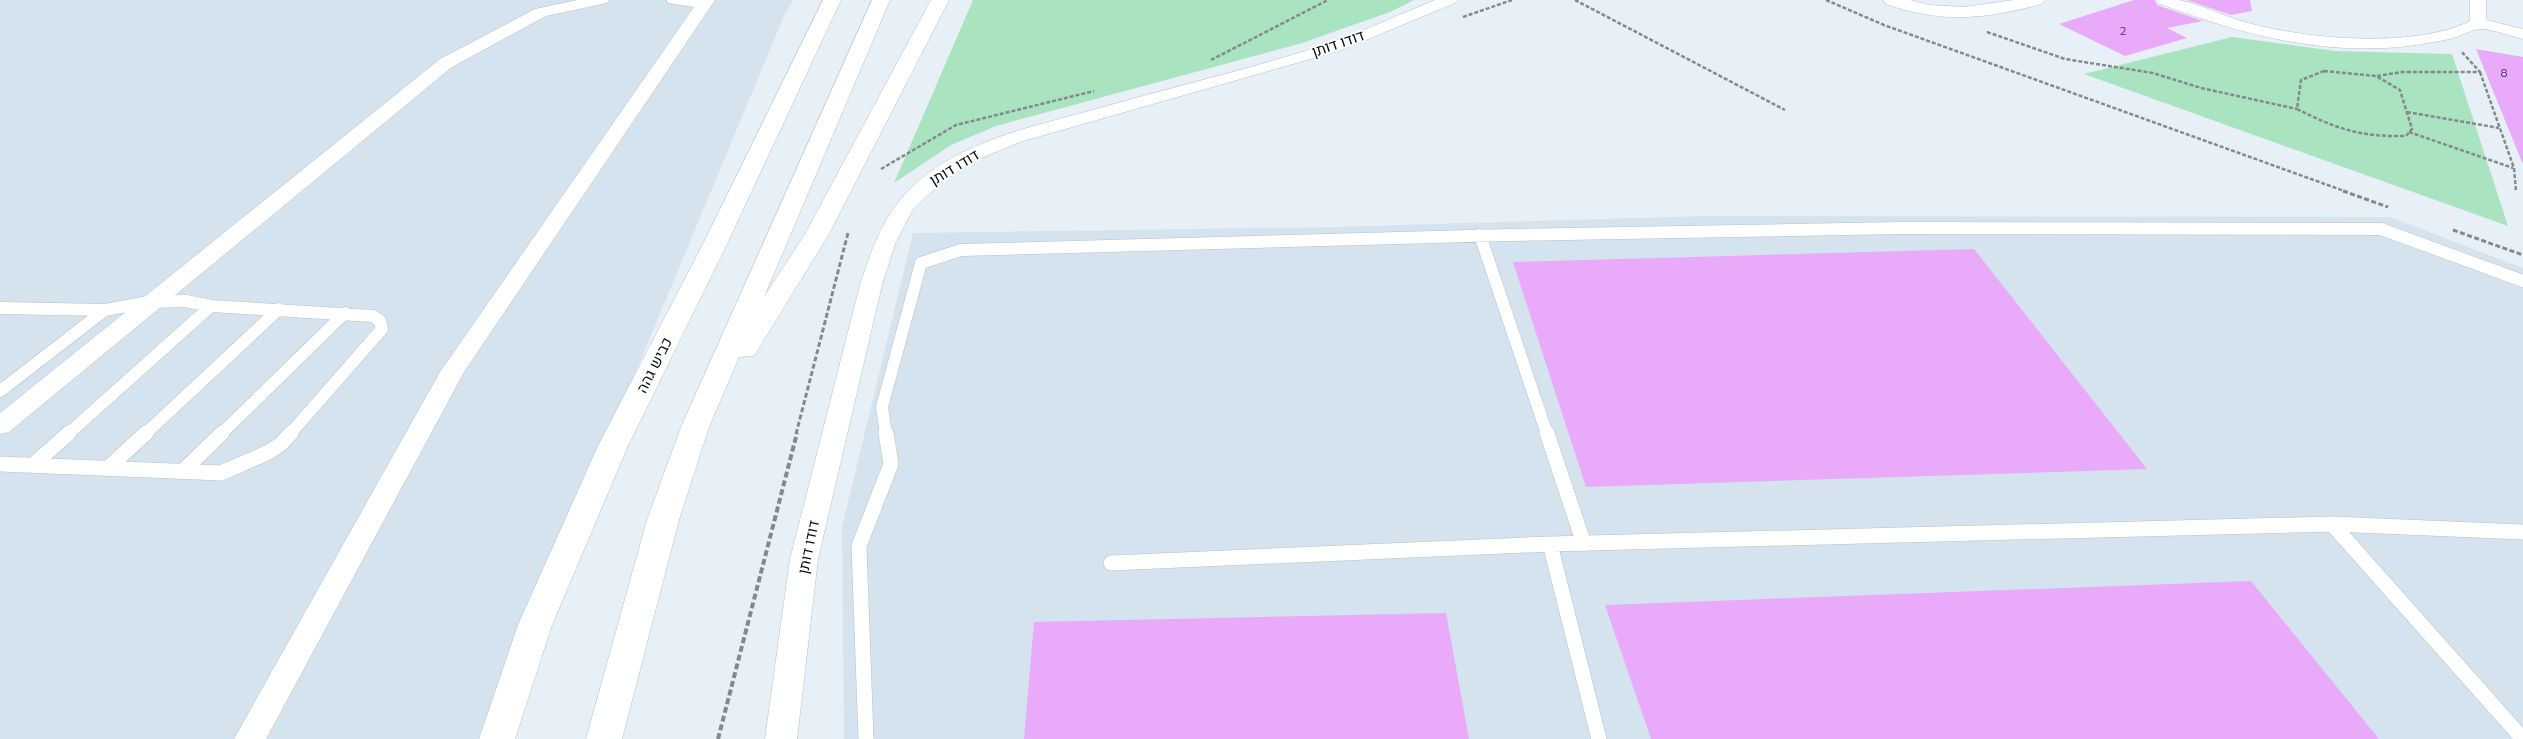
<svg xmlns="http://www.w3.org/2000/svg" width="2523" height="739" viewBox="0 0 2523 739" font-family="Montserrat,Heebo,sans-serif">
  <style>
    .built { fill: #d4e3ee }
    .green { fill: #aae3c0 }
    .building { fill: #e9aaf9 }
    .lines { fill: none; stroke-linecap: round; stroke-linejoin: round }
    .service-far1-casing { stroke: #b8c0c6; stroke-width: 13 }
    .service-casing { stroke: #b8c0c6; stroke-width: 16 }
    .minor-casing { stroke: #b8c0c6; stroke-width: 1 }
    .tertiary-casing { stroke: #b8c0c6; stroke-width: 1 }
    .trunk-casing { stroke: #b8c0c6; stroke-width: 1 }
    .path-far2 { stroke: #84898e; stroke-width: 2.5; stroke-dasharray: 4 2; stroke-linecap: butt }
    .path-far1 { stroke: #84898e; stroke-width: 3; stroke-dasharray: 5 2.5; stroke-linecap: butt }
    .path { stroke: #84898e; stroke-width: 4; stroke-dasharray: 6 3; stroke-linecap: butt }
    .service-far1 { stroke: #fff; stroke-width: 12 }
    .service { stroke: #fff; stroke-width: 15 }
    .minor { fill: #fff; fill-rule: evenodd }
    .tertiary { fill: #fff; fill-rule: evenodd }
    .trunk { fill: #fff; fill-rule: evenodd }
    .labels { text-anchor: middle; dominant-baseline: central; stroke-width: 4; stroke-linejoin: round; paint-order: stroke }
    .far-number-label { font-size: 11px; fill: #413449 }
    .street-label { font-size: 15px; fill: #090c0e; stroke: #fbfcfe }
  </style>
  <rect width="100%" height="100%" fill="#e8f0f7"/>
  <path class="built" d="M0 0H793L784 16 483 739H0Z
    M1706 216 2390 217 2523 268V739H844L842 527 913 233 1333 227Z"/>
  <path class="green" d="M973 0H1414L1390 12 1302 43 996 126 951 145 894 183Z
    M2232 37 2335 51 2452 54 2508 226 2084 74Z"/>
  <path class="building" d="M2134 0H2154L2157 5 2203 21 2167 28 2187 38 2125 56 2059 24Z
    M2187 0H2250L2252 11 2231 15Z
    M2476 49 2523 57V162H2522Z
    M1974 249 2147 469 1586 487 1513 262Z
    M2251 581 2379 739H1651L1605 605Z
    M1446 613 1469 739H1024L1034 622Z"/>
  <g class="lines">
    <g class="service-far1-casing">
      <path id="service-far1" d="M1480 235 1547 434
        M0 308 105 310 149 302 186 301 211 306 373 316 380 321 382 329 290 434
        M0 391 105 310
        M68 434 211 306
        M145 434 279 309
        M221 434 345 313
        M886 434 882 407 921 263 961 250 1507 235 1900 228 2381 229 2523 281"/>
    </g>
    <g class="service-casing">
      <path id="service" d="M1547 433 1584 544
        M0 464 221 473 267 453 281 444 291 433
        M33 465 69 433
        M108 468 146 433
        M183 471 222 433
        M2523 532 2332 524 2523 739
        M1550 544 1599 739
        M1111 563 1550 544 2332 524
        M866 739 859 546 891 464 886 433"/>
    </g>
    <g class="minor-casing">
      <path id="minor" d="M577 0H609L607 3 546 16 452 67 9 432 0 434V413L440 59 535 9Z
        M666 0H715L464 372 266 739H234L440 372 694 7 668 3Z
        M1435 0H1457L1455 3 1342 50 1020 142 979 159 943 181 913 209 895 244 882 285 818 559 797 739H765L790 559 860 285C872 248 884 213 913 186 961 141 1031 127 1093 110 1171 87 1252 69 1330 43 1365 31 1400 14 1435 0Z
        M2156 0C2163 0 2172 0 2179 0 2200 4 2226 17 2248 23 2306 39 2415 49 2470 21V0H2486V20L2523 29V39C2510 36 2496 30 2482 29 2474 28 2459 37 2450 39 2429 43 2407 47 2385 48 2306 52 2232 31 2158 3Z"/>
    </g>
    <g class="tertiary-casing">
      <path id="tertiary" d="M1883 0H1910L1929 5 1964 7 2014 0H2045L2042 4C1985 19 1943 24 1886 4Z"/>
    </g>
    <g class="trunk-casing">
      <path id="trunk" d="M823 0H841L727 244 628 446 552 625 515 739H479L518 625 598 446 703 244Z
        M872 0H890L764 297 805 234 931 0H949L829 234 754 356 739 357 709 427 679 520 622 739H586L647 520 681 427Z"/>
    </g>
    <path class="path-far2" d="M1575 0 1785 110
      M1826 0 1884 25 2347 192
      M1463 17 1512 0
      M1987 32 2065 59 2153 73 2201 88 2297 109
      M1211 60 1328 0
      M2324 71 2376 76 2400 90 2412 129 2406 136C2360 137 2337 129 2297 109L2301 80Z
      M2480 72 2514 168 2516 191
      M2377 76 2402 72H2480L2461 51
      M2407 112 2499 128
      M2409 132 2513 168
      M881 169 956 125 1094 91"/>
    <path class="path-far1" d="M2343 191 2388 207
      M2453 230 2523 255
      M796 434 848 233"/>
    <path class="path" d="M718 739 797 433"/>
    <use href="#service-far1" class="service-far1"/>
    <use href="#service" class="service"/>
    <use href="#minor" class="minor"/>
    <use href="#tertiary" class="tertiary"/>
    <use href="#trunk" class="trunk"/>
  </g>
  <g class="labels">
    <g class="far-number-label">
      <text x="2123" y="31">2</text>
      <text x="2504" y="73">8</text>
    </g>
    <g class="street-label">
      <text transform="translate(1338 43) rotate(-19)">דודו דותן</text>
      <text transform="translate(954 167) rotate(-31)">דודו דותן</text>
      <text transform="translate(654 365) rotate(-63)">כביש גהה</text>
      <text transform="translate(808 547) rotate(-78)">דודו דותן</text>
    </g>
  </g>
</svg>
